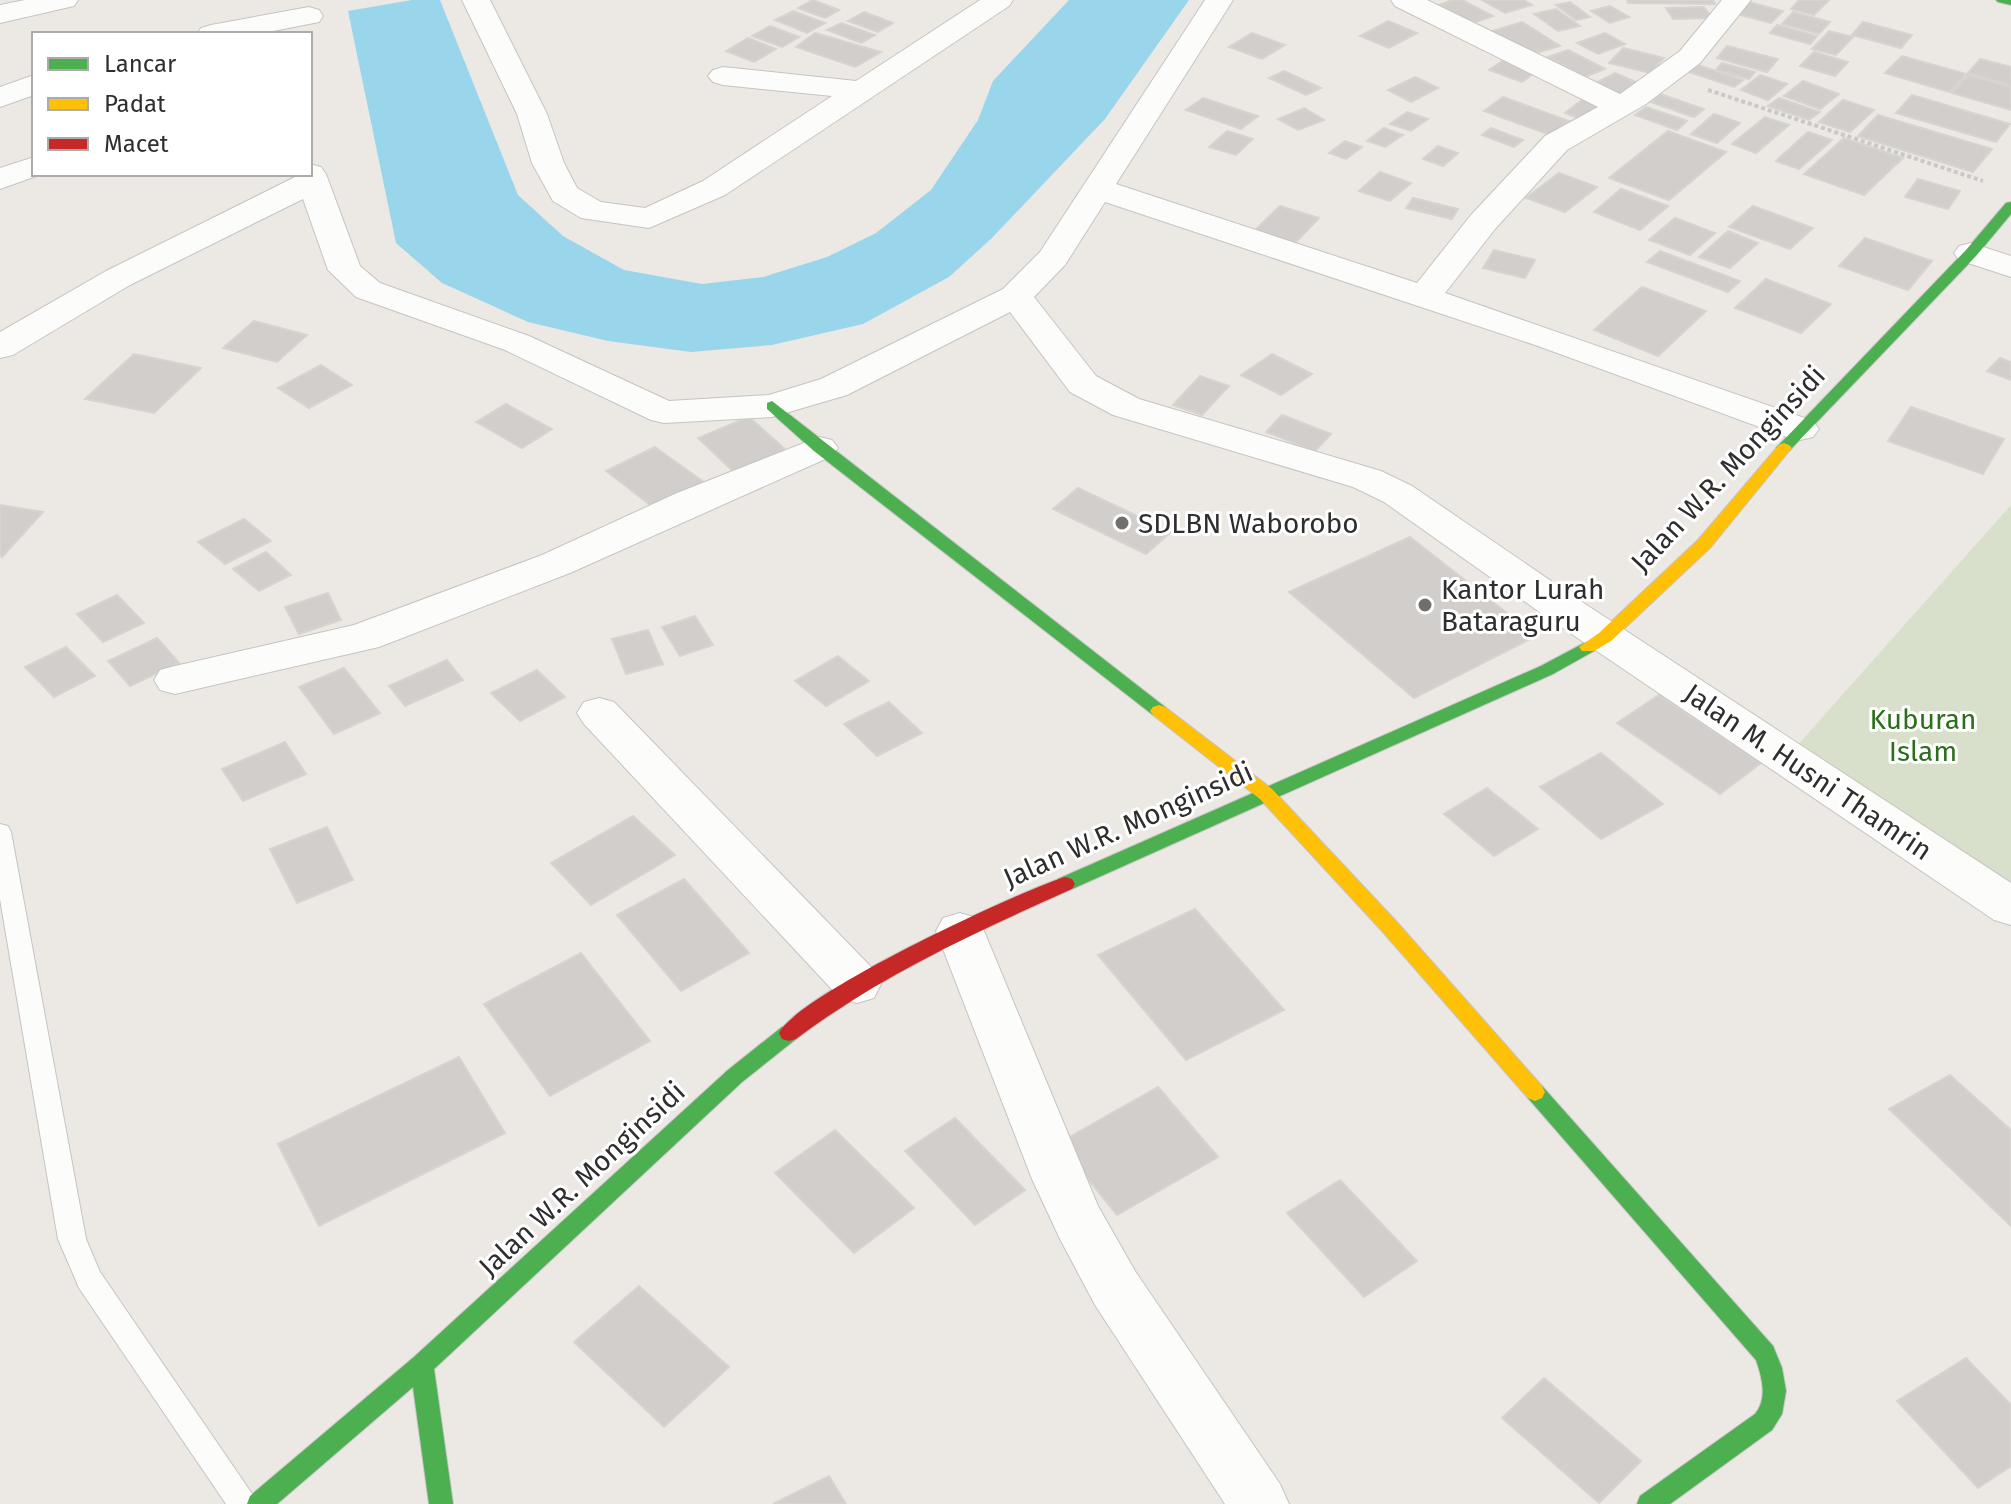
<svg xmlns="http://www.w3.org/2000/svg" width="2011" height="1504" viewBox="0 0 2011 1504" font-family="'Fira Sans',sans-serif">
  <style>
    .cemetery { fill: #d8e0cc }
    .water { fill: #99d6ec }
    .building { fill: #d1cecb; stroke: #d7d4d0; stroke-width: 2 }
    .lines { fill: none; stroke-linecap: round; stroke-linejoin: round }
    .lane-casing { stroke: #c5c4c5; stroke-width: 2 }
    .street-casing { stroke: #c5c4c5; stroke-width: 2 }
    .fast-casing { stroke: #c5c4c5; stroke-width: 2 }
    .slow-casing { stroke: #c5c4c5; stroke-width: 2 }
    .jam-casing { stroke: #c5c4c5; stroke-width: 2 }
    .path { stroke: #c9c9c8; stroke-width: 4; stroke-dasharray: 4 3; stroke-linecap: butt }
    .lane { fill: #fcfcfb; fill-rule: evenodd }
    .street { fill: #fcfcfb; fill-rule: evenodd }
    .fast { fill: #4caf50; fill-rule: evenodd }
    .slow { fill: #ffc107; fill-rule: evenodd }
    .jam { fill: #c62828; fill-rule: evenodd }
    .poi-dot { fill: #706f6e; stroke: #fff; stroke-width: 3 }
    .labels { text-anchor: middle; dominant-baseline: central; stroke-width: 6; stroke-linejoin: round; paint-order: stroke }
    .street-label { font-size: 28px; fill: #2e2e2e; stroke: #fff }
    .poi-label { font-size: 28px; fill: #2e2e2e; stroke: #fff; text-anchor: start }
    .park-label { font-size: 28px; fill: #2c6e1b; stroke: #fff }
  </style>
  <rect width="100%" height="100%" fill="#ece8e4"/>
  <path class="cemetery" d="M2011 505V894L1788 756Z"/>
  <path class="water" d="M412 0H440L518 195 563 236 624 270 702 284 763 277 827 257 876 233 931 190 978 120 993 81 1069 0H1189L1105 119 992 238 949 277 863 324 772 345 691 352 608 341 528 322 442 283 396 243 348 11Z"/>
  <path class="building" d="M813 0 839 10 825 18 798 8Z
    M1452 0H1462L1493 16 1473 23 1439 5Z
    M1482 0H1524L1532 5 1505 13Z
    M1627 0H1713L1715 4 1628 3Z
    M1799 0H1829L1814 15 1791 9Z
    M1570 2 1590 17 1576 20 1556 5Z
    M1749 2 1783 11 1771 23 1737 14Z
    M1610 6 1629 17 1610 23 1591 11Z
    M1704 7 1712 18 1673 19 1666 8Z
    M1556 9 1580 26 1558 31 1534 14Z
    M793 11 825 23 807 33 775 20Z
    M864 12 893 23 878 32 848 21Z
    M1793 12 1830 22 1819 34 1782 24Z
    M1388 21 1417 33 1389 48 1360 36Z
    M1522 22 1560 46 1530 55 1492 31Z
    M1863 22 1912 35 1901 48 1852 35Z
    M841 23 875 35 861 43 827 30Z
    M1777 25 1817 36 1810 44 1770 33Z
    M770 26 799 37 782 47 752 36Z
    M1829 31 1853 37 1836 55 1812 49Z
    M815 33 881 52 855 67 796 47Z
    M1252 33 1285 45 1262 59 1229 47Z
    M1605 33 1625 44 1598 54 1577 43Z
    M748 38 776 49 754 62 726 51Z
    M1727 46 1778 59 1767 72 1717 58Z
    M1623 48 1664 58 1650 73 1609 63Z
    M1568 50 1605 69 1585 77 1548 57Z
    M1814 52 1848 62 1835 76 1800 66Z
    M1902 56 1966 74 1950 92 1885 73Z
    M1505 59 1538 70 1522 82 1489 70Z
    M1980 59 2011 67V85L1968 73Z
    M1722 63 1755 72 1749 79 1716 70Z
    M1698 65 1743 80 1734 87 1689 72Z
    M1284 71 1321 88 1306 95 1269 78Z
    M1615 73 1643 85 1620 97 1592 85Z
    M1760 75 1787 84 1768 100 1741 90Z
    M1968 75 2011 87V110L1952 93Z
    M1415 77 1438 88 1411 102 1388 90Z
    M1803 81 1839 94 1820 109 1784 96Z
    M1660 94 1704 109 1694 117 1651 102Z
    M1912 95 2010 124 1996 142 1896 113Z
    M1503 97 1569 121 1550 135 1484 111Z
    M1203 98 1258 116 1241 129 1186 110Z
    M1779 98 1820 112 1809 120 1768 106Z
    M1583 99 1602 105 1583 120 1565 113Z
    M1843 100 1874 110 1850 132 1819 122Z
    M1646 107 1687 121 1677 130 1635 115Z
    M1304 108 1324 120 1298 130 1278 119Z
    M1407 112 1428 119 1411 131 1390 124Z
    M1714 114 1740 123 1717 143 1691 134Z
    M1878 115 1992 149 1973 172 1858 136Z
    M1765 117 1789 125 1756 153 1732 144Z
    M1384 128 1403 135 1385 147 1367 141Z
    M1491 128 1523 140 1514 147 1482 135Z
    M1227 131 1253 139 1236 155 1209 147Z
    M1668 131 1726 152 1669 200 1609 178Z
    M1808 132 1832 140 1799 169 1776 161Z
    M1844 138 1903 158 1864 195 1804 174Z
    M1345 141 1362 147 1346 159 1329 153Z
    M1438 146 1458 153 1443 166 1423 159Z
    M1380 172 1411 183 1390 201 1359 191Z
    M1559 173 1597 187 1565 212 1526 198Z
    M1918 179 1960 191 1948 209 1905 197Z
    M1621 189 1668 206 1640 230 1594 212Z
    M1413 198 1458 209 1452 219 1406 208Z
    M1280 206 1319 218 1294 244 1254 231Z
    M1753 206 1813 228 1790 249 1729 227Z
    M1675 218 1715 233 1690 255 1649 240Z
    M1728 231 1758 243 1730 268 1699 257Z
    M1865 238 1932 261 1908 290 1839 266Z
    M1494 250 1535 260 1525 278 1483 268Z
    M1660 251 1740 281 1728 292 1647 262Z
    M1766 279 1831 304 1801 333 1735 308Z
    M1642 287 1706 311 1658 356 1594 330Z
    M254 321 307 335 277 362 223 348Z
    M134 354 201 368 154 413 85 399Z
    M1272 354 1312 374 1281 395 1241 375Z
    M2000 358 2011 362V380L1987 371Z
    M321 365 352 385 309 408 278 388Z
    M1200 376 1229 386 1202 415 1173 405Z
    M506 404 552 429 522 448 476 422Z
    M1911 407 2004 439 1983 474 1888 441Z
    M1282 415 1331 434 1315 451 1266 432Z
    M749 417 787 451 735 473 698 438Z
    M655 447 708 485 658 511 606 471Z
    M1078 488 1171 532 1146 554 1053 509Z
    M0 505 43 512 2 557 0 556Z
    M244 519 271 541 225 564 198 542Z
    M1410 537 1536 636 1414 698 1289 592Z
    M266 552 291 575 259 591 233 569Z
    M328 593 341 620 299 634 285 607Z
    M117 595 144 623 103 642 77 614Z
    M695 616 713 645 680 656 662 627Z
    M648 630 663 664 626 674 612 639Z
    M157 638 179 663 130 686 108 661Z
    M66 647 95 676 54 697 25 667Z
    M838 656 869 681 826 706 795 681Z
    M447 660 463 680 405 706 389 686Z
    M344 668 380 713 334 734 299 687Z
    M537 670 565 697 520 721 491 693Z
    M1659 695 1761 763 1720 794 1617 723Z
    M889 702 922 733 877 756 844 724Z
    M285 742 306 774 243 801 222 769Z
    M1601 753 1663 804 1601 839 1540 787Z
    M1487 788 1538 829 1494 856 1444 814Z
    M633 816 675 855 591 905 551 863Z
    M327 827 353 880 297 903 270 849Z
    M684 879 749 953 681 991 617 915Z
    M1195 909 1284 1010 1186 1060 1098 955Z
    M581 953 650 1041 550 1096 484 1004Z
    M459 1057 505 1133 319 1226 278 1144Z
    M1950 1075 2011 1130V1226L1889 1109Z
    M1158 1087 1218 1157 1117 1215 1059 1143Z
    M955 1118 1025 1190 975 1225 905 1151Z
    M835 1130 914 1208 854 1253 775 1173Z
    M1340 1180 1417 1261 1364 1297 1287 1213Z
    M639 1286 729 1367 664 1427 574 1342Z
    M1966 1358 2011 1405V1466L1978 1488 1897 1401Z
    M1544 1378 1641 1461 1599 1503 1502 1418Z
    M829 1476 846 1504H773Z"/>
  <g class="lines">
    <g class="lane-casing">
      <path id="lane" d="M0 824 8 826 11 832 86 1239 100 1272 259 1504H226L79 1288 58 1239 0 899Z"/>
    </g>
    <g class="street-casing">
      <path id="street" d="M25 0H78L74 6 0 23V5Z
        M462 0H490L547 114 564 163 577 188 601 202 645 208 703 181 832 96 723 85 713 82 708 76 713 70 723 67 856 81 980 0H1013L1009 6 725 195 649 228 581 218 553 201 532 163 517 114Z
        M1205 0H1233L1116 184 1417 283 1471 215 1545 136 1598 107 1395 6 1391 0H1427L1620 94 1680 51 1722 0H1751L1700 63 1646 104 1567 150 1495 229 1445 293 1813 421 1819 429 1813 437 1800 440 1787 437 1538 346 1105 202 1065 265 1034 297 1096 376 1139 399 1381 471 1412 486 1576 598 2011 883V925L1994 920 1548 618 1384 502 1353 487 1113 415 1070 392 1010 312 847 395 772 417 664 423 651 420 505 350 356 297 328 270 303 199 130 285 13 355 0 358V332L106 271 295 177 294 174H310V164L321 167 326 174 360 266 380 283 529 336 669 401 769 395 821 379 1003 289 1040 252Z
        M309 7 319 10 323 16 319 22 258 34H197L201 28 211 25Z
        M34 75V95L0 107V87Z
        M34 157V174H42L0 189V168Z
        M1971 243 2011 256V277L1959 260 1954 253 1959 246Z
        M819 437 832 440 838 448 832 456 570 573 379 647 175 694 160 690 154 680 160 670 175 666 354 625 542 555 677 493Z
        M599 698 614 702 874 970 881 984 874 998 857 1003 840 998 584 724 577 713 584 702Z
        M960 913 977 918 984 931 1098 1206 1135 1271 1280 1484 1289 1504H1225L1095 1305 1060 1239 1032 1179 936 931 943 918Z"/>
    </g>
    <g class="fast-casing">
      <path id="fast" d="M1996 0H2011V5L1998 2Z
        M2011 202V214L1976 256 1789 451H1779L1776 448 1779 445 1966 250 2006 203Z
        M772 401 1165 707 1168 711 1165 715H1153L814 451 767 409V403Z
        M1588 641 1594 643 1597 647 1594 651 1553 674 1072 889H1058L1055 884 1058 879 1541 666Z
        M789 1025 796 1027 799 1033 796 1039 742 1082 434 1369 453 1504H429L413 1387 277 1504H247L250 1496 414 1357 728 1070 782 1027Z
        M1535 1083 1542 1086 1773 1346 1782 1368 1786 1391 1782 1414 1772 1430 1670 1504H1637L1640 1496 1755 1414C1768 1399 1762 1377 1756 1360L1528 1098 1525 1092 1528 1086Z"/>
    </g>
    <g class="slow-casing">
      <path id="slow" d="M1784 443 1789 445 1792 448 1789 451 1710 548 1611 641 1594 651H1582L1579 647 1599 633 1698 540 1779 445Z
        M1159 705 1165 707 1272 789 1396 921 1542 1086 1545 1092 1542 1098 1535 1101 1528 1098 1382 931 1260 799 1153 715 1150 711 1153 707Z"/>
    </g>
    <g class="jam-casing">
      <path id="jam" d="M1065 877 1072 879 1075 884 1072 889C976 932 881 975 796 1039L789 1041 782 1039 779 1033C799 994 1017 892 1065 877Z"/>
    </g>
    <path class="path" d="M1708 90 1983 181"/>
    <use href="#lane" class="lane"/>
    <use href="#street" class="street"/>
    <use href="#fast" class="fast"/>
    <use href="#slow" class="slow"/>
    <use href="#jam" class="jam"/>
  </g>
  <g class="poi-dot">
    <circle cx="1122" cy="523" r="8"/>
    <circle cx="1425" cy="605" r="8"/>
  </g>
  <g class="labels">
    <g class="street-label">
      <text transform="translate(1728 469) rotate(-47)">Jalan W.R. Monginsidi</text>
      <text transform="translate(1808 772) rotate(34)">Jalan M. Husni Thamrin</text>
      <text transform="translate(1128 825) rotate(-24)">Jalan W.R. Monginsidi</text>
      <text transform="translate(582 1179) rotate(-43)">Jalan W.R. Monginsidi</text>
    </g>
    <g class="poi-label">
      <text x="1138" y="523">SDLBN Waborobo</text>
      <text x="1441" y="589">Kantor Lurah<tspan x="1441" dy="32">Bataraguru</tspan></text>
    </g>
    <g class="park-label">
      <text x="1923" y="719">Kuburan<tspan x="1923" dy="32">Islam</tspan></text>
    </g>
  </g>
  <rect x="32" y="32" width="280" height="144" fill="#ffffff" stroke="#ababab" stroke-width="2"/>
  <rect x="48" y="58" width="40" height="12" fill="#4caf50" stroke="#ababab" stroke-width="2"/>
  <text x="104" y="72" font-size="24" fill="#2e2e2e">Lancar</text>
  <rect x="48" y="98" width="40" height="12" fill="#ffc107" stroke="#ababab" stroke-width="2"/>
  <text x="104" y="112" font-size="24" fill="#2e2e2e">Padat</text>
  <rect x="48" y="138" width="40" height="12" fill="#c62828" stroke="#ababab" stroke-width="2"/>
  <text x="104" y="152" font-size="24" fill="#2e2e2e">Macet</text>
</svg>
